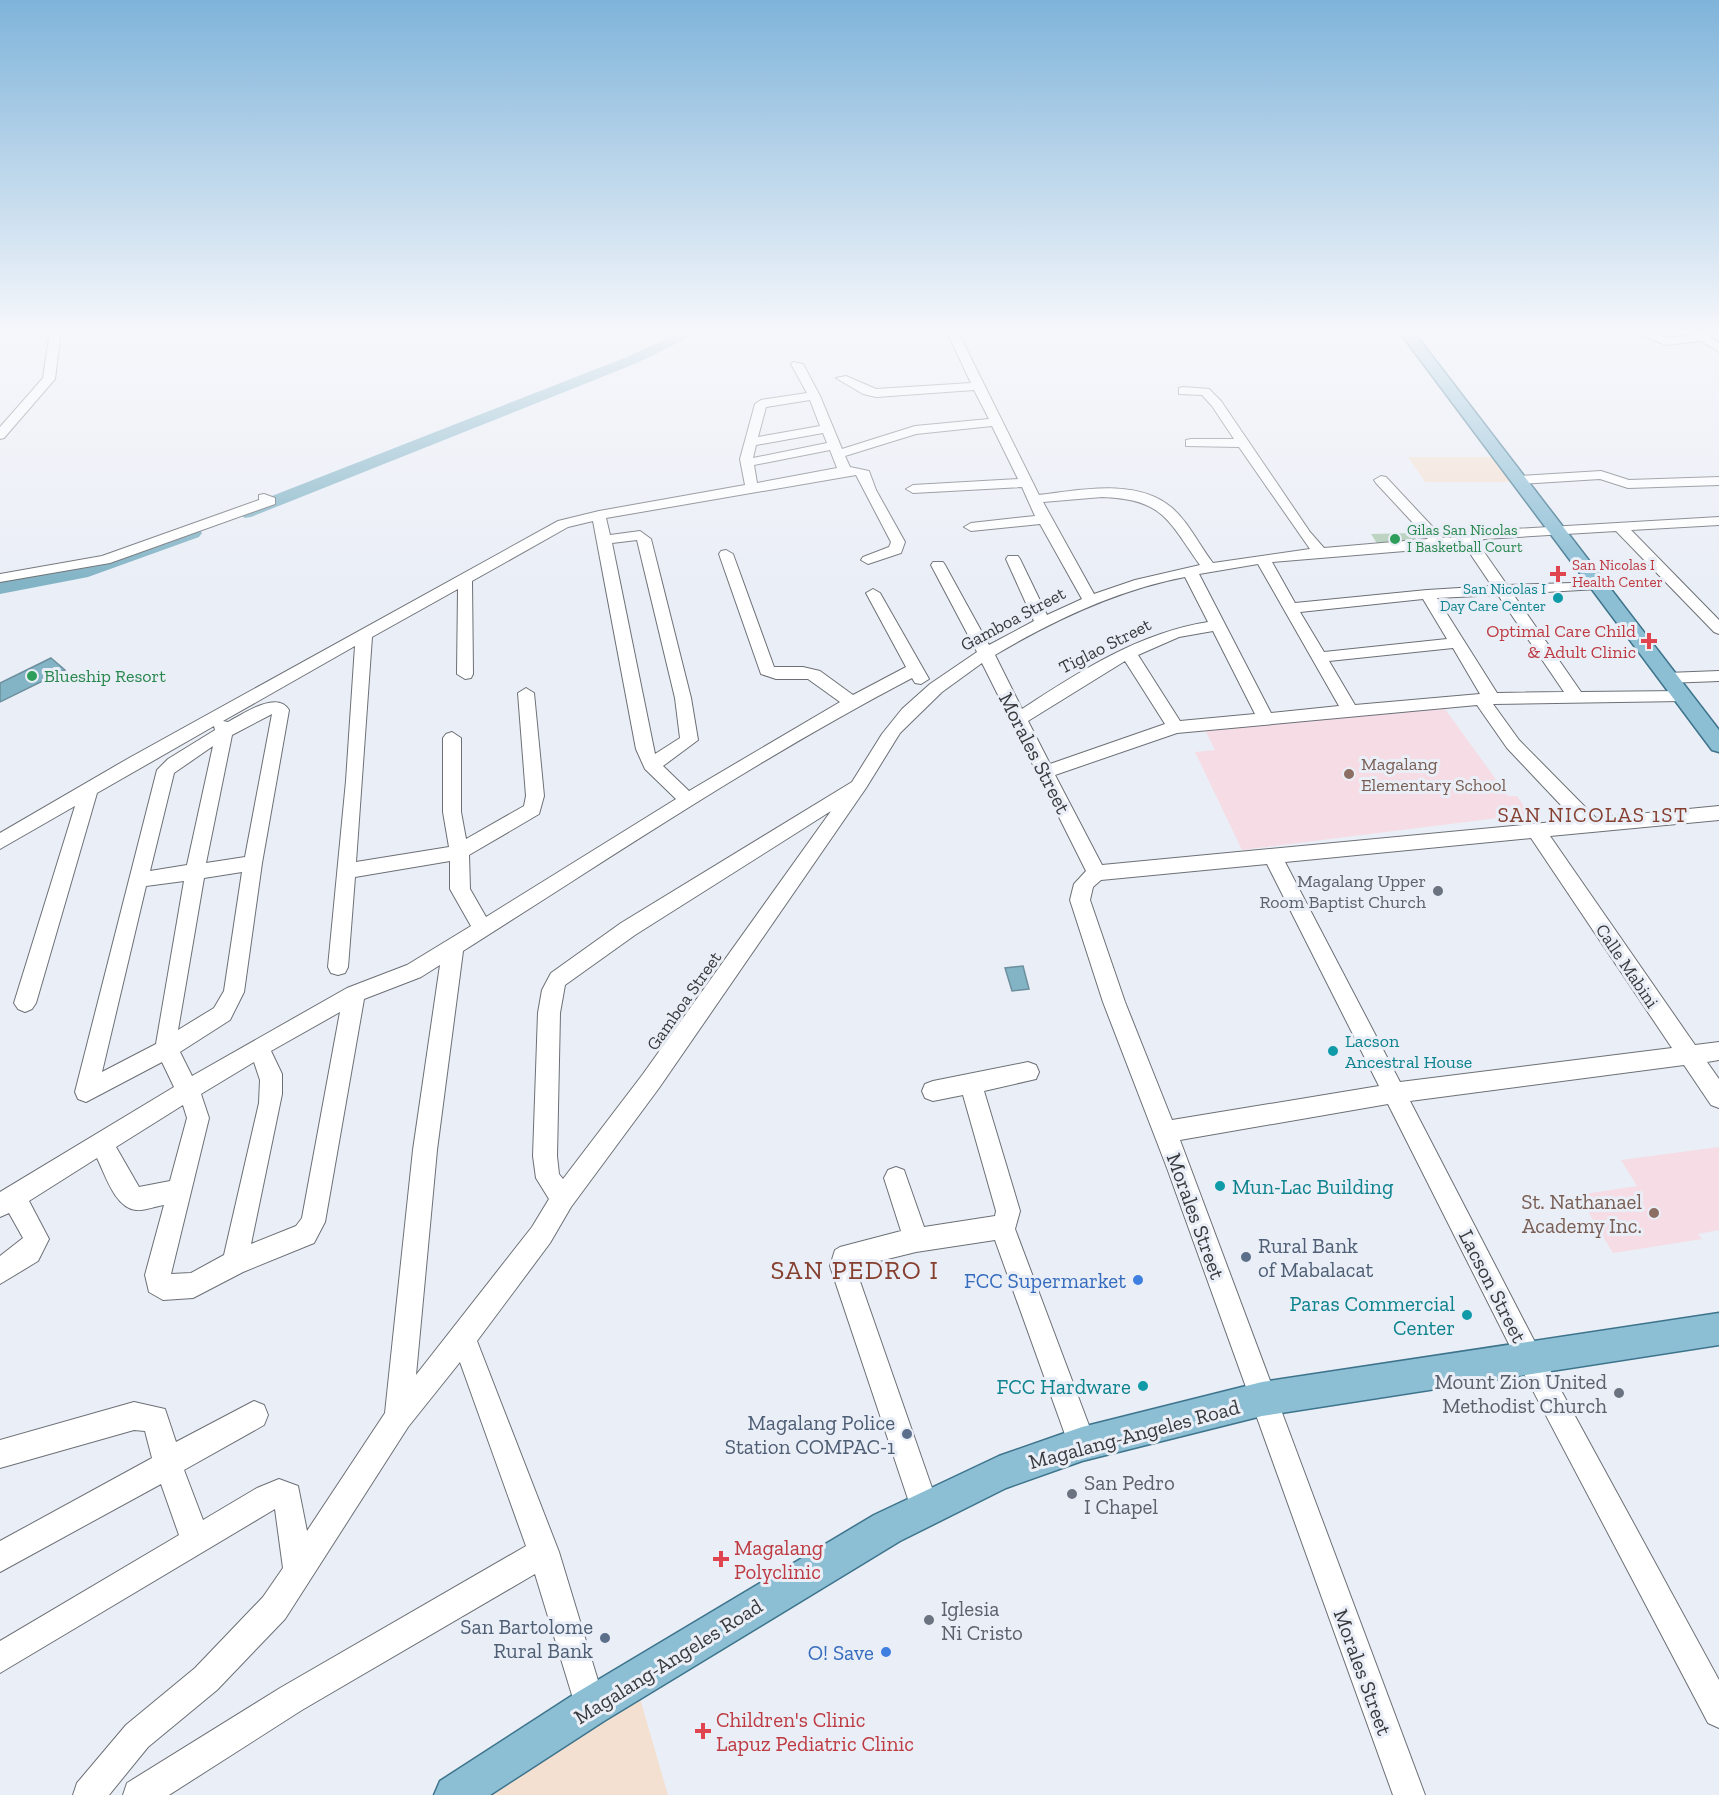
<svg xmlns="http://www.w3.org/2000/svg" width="1719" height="1795" viewBox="0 0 1719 1795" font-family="'Zilla Slab',serif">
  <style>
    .commercial { fill: #f4e0d1 }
    .education { fill: #f6dce4 }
    .green { fill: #b0ccb5 }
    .water { fill: #82b4c6; stroke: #6c8f9d; stroke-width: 1.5 }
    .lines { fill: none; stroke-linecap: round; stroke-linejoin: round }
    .river { fill: #82b4c6; fill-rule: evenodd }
    .minor-casing { stroke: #6c7076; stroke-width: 2 }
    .major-casing { stroke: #3d748c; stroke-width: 3 }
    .minor { fill: #fff; fill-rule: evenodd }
    .major { fill: #8cbed4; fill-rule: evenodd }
    .leisure-dot { fill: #2e9e5b; stroke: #eaeef6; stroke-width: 2 }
    .health-dot { fill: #e0444e; stroke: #eaeef6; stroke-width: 2 }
    .culture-dot { fill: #0f9aa8; stroke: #eaeef6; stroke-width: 2 }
    .education-dot { fill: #8d6e63; stroke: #eaeef6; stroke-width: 2 }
    .worship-dot { fill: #6b7280; stroke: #eaeef6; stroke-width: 2 }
    .service-dot { fill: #5c6f8a; stroke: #eaeef6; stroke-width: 2 }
    .shop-dot { fill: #3f7fe0; stroke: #eaeef6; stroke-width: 2 }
    .labels { text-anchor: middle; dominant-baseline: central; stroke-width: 6; stroke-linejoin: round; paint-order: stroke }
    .far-leisure-label { font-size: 15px; fill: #27864d; stroke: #eaeef6; text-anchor: start }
    .far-health-label { font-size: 15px; fill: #be3a42; stroke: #eaeef6; text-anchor: start }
    .far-culture-label { font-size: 15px; fill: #0d838f; stroke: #eaeef6; text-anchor: end }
    .street-label { font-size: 18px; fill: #383a3d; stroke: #eaeef6 }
    .health-label { font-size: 18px; fill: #be3a42; stroke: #eaeef6; text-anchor: end }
    .leisure-label { font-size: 18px; fill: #27864d; stroke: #eaeef6; text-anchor: start }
    .education-label { font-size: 18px; fill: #785e54; stroke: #eaeef6; text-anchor: start }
    .worship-label { font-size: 18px; fill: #5b616d; stroke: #eaeef6; text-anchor: end }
    .culture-label { font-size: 18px; fill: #0d838f; stroke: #eaeef6; text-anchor: start }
    .near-street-label { font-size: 21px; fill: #383a3d; stroke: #eaeef6 }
    .quarter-label { font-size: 21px; letter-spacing: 1.5px; fill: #853f2f; stroke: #eaeef6 }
    .near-culture-label { font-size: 21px; fill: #0d838f; stroke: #eaeef6; text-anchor: end }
    .near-education-label { font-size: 21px; fill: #785e54; stroke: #eaeef6; text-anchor: end }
    .near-service-label { font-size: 21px; fill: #4e5e75; stroke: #eaeef6; text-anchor: end }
    .near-shop-label { font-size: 21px; fill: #366cbe; stroke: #eaeef6; text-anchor: end }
    .near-worship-label { font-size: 21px; fill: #5b616d; stroke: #eaeef6; text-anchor: start }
    .near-health-label { font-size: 21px; fill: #be3a42; stroke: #eaeef6; text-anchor: start }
    .near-quarter-label { font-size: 26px; letter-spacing: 1.5px; fill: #853f2f; stroke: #eaeef6 }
  </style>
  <rect width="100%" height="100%" fill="#eaeef6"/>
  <path class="commercial" d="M1408 457H1492L1511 482H1425Z
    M639 1695 668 1795H477Z"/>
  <path class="education" d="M1445 709 1508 796H1517L1529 814 1242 850 1195 752 1215 750 1203 726Z
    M1719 1147V1230L1698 1234 1702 1239 1613 1253 1578 1195 1637 1186 1621 1160Z"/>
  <path class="green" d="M1412 533 1419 543 1378 545 1371 534Z"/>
  <path class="water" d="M51 658 65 670 0 702V683Z
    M1023 966 1029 989 1012 991 1005 968Z"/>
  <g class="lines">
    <path class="river" d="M685 330H704L637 363 251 517 245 518 237 513 239 509 627 357Z
      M193 528 199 529 202 533 199 537 88 577 0 594V582L78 568Z"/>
    <g class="minor-casing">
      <path id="minor" d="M50 330H61L55 379 4 438 0 439V427L43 378Z
        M946 330H957L1039 495C1080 490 1136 478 1171 507 1188 521 1199 545 1213 563L1310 549 1239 447 1186 446V440L1191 439H1234L1212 406 1202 395 1179 394V388L1183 387 1209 389 1221 401 1310 532 1324 548 1428 539 1376 483 1374 480 1381 476 1386 477 1443 538 1466 537 1481 531 1719 517V525L1631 530 1719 620V634L1714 632 1616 531 1484 539 1477 542 1507 585 1603 582 1605 585 1598 589 1513 594 1581 692 1682 691 1690 696 1682 701 1493 704 1519 740 1596 818 1719 806V820L1550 836 1695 1045 1719 1042V1060L1707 1062 1719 1079V1108L1711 1105 1684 1065 1410 1101 1539 1350 1719 1680V1728L1708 1723 1521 1368 1388 1104 1180 1140 1425 1795H1393L1167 1168 1103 1002 1070 900 1074 884 1086 871 982 663 942 692 900 733 866 788 659 1088 571 1207 550 1243 477 1341 559 1552 606 1707 601 1718 590 1723 579 1718 535 1574 302 1710 169 1795H123L127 1783 280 1688 526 1546 460 1362 408 1427 285 1619 217 1690 148 1747 109 1795H73L77 1783 126 1725 195 1668 263 1597 283 1568 275 1509 0 1673V1641L179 1535 161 1484 0 1572V1541L152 1458 145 1431 134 1430 0 1468V1440L134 1402 165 1409 176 1442 254 1401 264 1405 268 1415 264 1425 184 1470 203 1520 257 1488 279 1479 298 1486 307 1531 385 1413 413 1150 440 965 421 977 364 999 325 1222 314 1243 243 1272 193 1298 163 1300 149 1292 145 1275 164 1205C156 1206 144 1211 136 1210 115 1208 105 1174 97 1158L29 1201 49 1239 38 1261 0 1284V1256L23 1238 9 1213 0 1217V1192L174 1087 162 1062 86 1102 78 1099 75 1092 157 770 168 759 215 730 214 726 97 793 36 1003 32 1009 25 1012 18 1009 14 1003 75 806 0 849V833L129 758 558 521 599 511 745 485 740 459 755 404 761 400 807 393 791 364 793 362 803 364 820 396 842 449 915 426 989 419 974 390 876 397 863 394 836 378 846 376 876 389 971 383ZM810 400 820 426 758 437 766 407ZM992 426 1018 479 913 485 906 489 913 493 1022 487 1035 516 971 523 964 527 971 531 1040 524 1082 599 1047 615 1020 559 1018 556H1008L1006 559 1034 621 989 645 945 565 943 562H933L931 565 977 652 930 684 902 709 882 734 852 782 621 923 551 973 542 990 538 1013 533 1156 536 1178 549 1199 532 1227 416 1375 437 1150 463 951C610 858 757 759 912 678L915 683 921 684 929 679 880 593 873 589 866 593 906 667 853 695 820 671 803 667H774L733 554 726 550 721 551 719 554 761 674 776 679H808L840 702 689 791 663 766 698 740 691 698 651 539 640 531 610 535 606 518 856 475 891 542 889 547 863 557 861 560 868 564 901 553 905 542 876 490 869 471 850 467 845 456 916 434ZM823 433 827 443 753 458 756 445ZM830 450 837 468 757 483 754 465ZM1102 497C1163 499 1168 520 1200 565L1135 580 1094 594 1043 502ZM593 521 636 749 645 769 676 799 486 917 470 889 469 855 539 814 544 796 534 693 526 688 518 693 526 796 524 806 466 839 461 812V738L452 732 446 734 443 738V812L449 847 356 862 372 637 458 589 457 674 465 679 471 678 473 674 472 581 568 527ZM637 540 675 698 680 738 655 754 612 543ZM1465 546 1492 586 1427 590 1295 603 1272 562ZM1258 564 1339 706 1271 713 1199 574ZM1185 577 1208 622C1139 633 1080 671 1022 709L995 655C1054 620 1117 590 1185 577ZM1498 595 1564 692 1497 693 1437 598ZM1423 599 1447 639 1324 652 1300 612ZM1213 631 1255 714 1180 721 1138 655 1179 637ZM355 646 346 781 328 967 331 973 338 975 345 973 348 967 355 877 450 861V889L471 926 407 965 347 988 192 1076 180 1052 230 1020 244 992 262 863 289 710C277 690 243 714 228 722L223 721ZM1453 648 1480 694 1355 705 1329 661ZM1125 661 1165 724 1050 764 1028 721ZM1477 705 1507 748 1575 820 1102 865 1055 775 1177 733ZM272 714 245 857 206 863 232 735ZM213 746 187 865 150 871 174 773ZM831 811 643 1074 563 1179 559 1174 557 1156 560 1013 565 985 635 935ZM1531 838 1672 1048 1400 1082 1285 862ZM1267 864 1379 1086 1172 1120 1125 1002 1090 900 1093 887 1101 880ZM242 872 224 991 214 1008 178 1030 204 878ZM184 881 156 1044 102 1072 146 886ZM340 1012 302 1218 296 1226 251 1244 282 1094V1074L271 1051ZM254 1062 260 1080 259 1103 224 1255 191 1273 171 1274 209 1118 201 1094ZM183 1105 187 1118 170 1181 139 1187 116 1147Z
        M1642 330H1653V332L1667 338 1694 335 1690 330H1702L1719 343V352L1701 341 1666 345 1643 336Z
        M1601 471 1629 480 1719 477V485L1628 488 1600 479 1518 484 1511 480 1518 476Z
        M264 494 275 498V504L110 563 0 582V574L102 556 259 500V495Z
        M1719 671V681L1667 683 1659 678 1667 673Z
        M1028 1062 1036 1065 1039 1072 1036 1079 984 1091 1020 1211 1015 1229 1096 1444 1092 1454 1082 1458 1072 1454 995 1240 916 1252 855 1267 939 1508 935 1518 925 1522 915 1518 911 1508 830 1266 835 1250 840 1247 901 1231 884 1178 888 1170 896 1167 904 1170 924 1227 995 1216 996 1211 963 1095 933 1101 925 1098 922 1091 925 1084 933 1081Z"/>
    </g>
    <g class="major-casing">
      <path id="major" d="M1398 330H1412L1719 730V752L1712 750Z
        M1719 1313V1345L1262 1416 1082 1461 1006 1488 900 1541 604 1721 490 1795H434L440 1781 576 1693 874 1515 999 1456 1082 1427 1262 1382Z"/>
    </g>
    <use href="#minor" class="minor"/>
    <use href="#major" class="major"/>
  </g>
  <linearGradient id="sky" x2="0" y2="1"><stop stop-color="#7fb4da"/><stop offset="0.57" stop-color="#f6f7fb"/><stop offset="1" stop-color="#f6f7fb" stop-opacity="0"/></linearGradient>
  <rect width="1719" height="582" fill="url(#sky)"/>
  <g class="leisure-dot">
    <circle cx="1395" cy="539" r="6"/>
    <circle cx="32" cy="676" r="6"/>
  </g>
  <g class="health-dot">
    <path d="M1555 565h6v6h6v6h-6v6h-6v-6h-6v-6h6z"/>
    <path d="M1646 632h6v6h6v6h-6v6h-6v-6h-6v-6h6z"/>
    <path d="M718 1550h6v6h6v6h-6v6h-6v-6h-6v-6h6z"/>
    <path d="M700 1722h6v6h6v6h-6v6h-6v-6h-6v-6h6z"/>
  </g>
  <g class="culture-dot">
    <circle cx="1558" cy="598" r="6"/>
    <circle cx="1333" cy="1051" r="6"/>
    <circle cx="1220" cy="1186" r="6"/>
    <circle cx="1467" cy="1315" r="6"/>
    <circle cx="1143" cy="1386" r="6"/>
  </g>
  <g class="education-dot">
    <circle cx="1349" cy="774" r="6"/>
    <circle cx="1654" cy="1213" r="6"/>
  </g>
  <g class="worship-dot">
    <circle cx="1438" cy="891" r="6"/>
    <circle cx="1619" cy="1393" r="6"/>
    <circle cx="1072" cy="1494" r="6"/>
    <circle cx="929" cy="1620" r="6"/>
  </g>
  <g class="service-dot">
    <circle cx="1246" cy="1257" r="6"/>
    <circle cx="907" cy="1434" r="6"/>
    <circle cx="605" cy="1638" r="6"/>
  </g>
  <g class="shop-dot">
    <circle cx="1138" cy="1280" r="6"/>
    <circle cx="886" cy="1652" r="6"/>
  </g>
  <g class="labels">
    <g class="far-leisure-label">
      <text x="1407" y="530">Gilas San Nicolas<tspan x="1407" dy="17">I Basketball Court</tspan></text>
    </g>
    <g class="far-health-label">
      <text x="1572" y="565">San Nicolas I<tspan x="1572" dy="17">Health Center</tspan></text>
    </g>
    <g class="far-culture-label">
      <text x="1546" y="589">San Nicolas I<tspan x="1546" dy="17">Day Care Center</tspan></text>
    </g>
    <g class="street-label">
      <text transform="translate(1013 619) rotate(-28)">Gamboa Street</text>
      <text transform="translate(1105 646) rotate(-27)">Tiglao Street</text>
      <text transform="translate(1627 966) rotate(56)">Calle Mabini</text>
      <text transform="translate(684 1001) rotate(-55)">Gamboa Street</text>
    </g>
    <g class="health-label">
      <text x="1636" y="631">Optimal Care Child<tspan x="1636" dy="21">&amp; Adult Clinic</tspan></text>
    </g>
    <g class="leisure-label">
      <text x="44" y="676">Blueship Resort</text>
    </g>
    <g class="education-label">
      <text x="1361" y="764">Magalang<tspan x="1361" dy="21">Elementary School</tspan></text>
    </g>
    <g class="worship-label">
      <text x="1426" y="881">Magalang Upper<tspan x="1426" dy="21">Room Baptist Church</tspan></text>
    </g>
    <g class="culture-label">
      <text x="1345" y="1041">Lacson<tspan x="1345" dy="21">Ancestral House</tspan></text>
    </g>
    <g class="near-street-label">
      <text transform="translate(1035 753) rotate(63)">Morales Street</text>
      <text transform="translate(1196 1216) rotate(70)">Morales Street</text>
      <text transform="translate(1493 1286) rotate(63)">Lacson Street</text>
      <text transform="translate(1134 1434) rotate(-15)">Magalang-Angeles Road</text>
      <text transform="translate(668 1661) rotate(-32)">Magalang-Angeles Road</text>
      <text transform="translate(1363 1672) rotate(70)">Morales Street</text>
    </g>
    <g class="quarter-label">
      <text x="1593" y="814">SAN NICOLAS 1ST</text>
    </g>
    <g class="near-culture-label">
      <text x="1232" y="1186" text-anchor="start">Mun-Lac Building</text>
      <text x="1455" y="1303">Paras Commercial<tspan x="1455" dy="24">Center</tspan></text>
      <text x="1131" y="1386">FCC Hardware</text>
    </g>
    <g class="near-education-label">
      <text x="1642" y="1201">St. Nathanael<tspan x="1642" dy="24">Academy Inc.</tspan></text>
    </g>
    <g class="near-service-label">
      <text x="1258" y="1245" text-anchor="start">Rural Bank<tspan x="1258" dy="24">of Mabalacat</tspan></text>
      <text x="895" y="1422">Magalang Police<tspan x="895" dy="24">Station COMPAC-1</tspan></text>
      <text x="593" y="1626">San Bartolome<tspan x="593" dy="24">Rural Bank</tspan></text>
    </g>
    <g class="near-shop-label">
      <text x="1126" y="1280">FCC Supermarket</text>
      <text x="874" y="1652">O! Save</text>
    </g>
    <g class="near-worship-label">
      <text x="1607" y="1381" text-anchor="end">Mount Zion United<tspan x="1607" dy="24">Methodist Church</tspan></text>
      <text x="1084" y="1482">San Pedro<tspan x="1084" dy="24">I Chapel</tspan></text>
      <text x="941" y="1608">Iglesia<tspan x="941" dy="24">Ni Cristo</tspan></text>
    </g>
    <g class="near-health-label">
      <text x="734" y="1547">Magalang<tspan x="734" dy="24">Polyclinic</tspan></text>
      <text x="716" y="1719">Children's Clinic<tspan x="716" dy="24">Lapuz Pediatric Clinic</tspan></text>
    </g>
    <g class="near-quarter-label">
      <text x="855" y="1270">SAN PEDRO I</text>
    </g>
  </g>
</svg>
